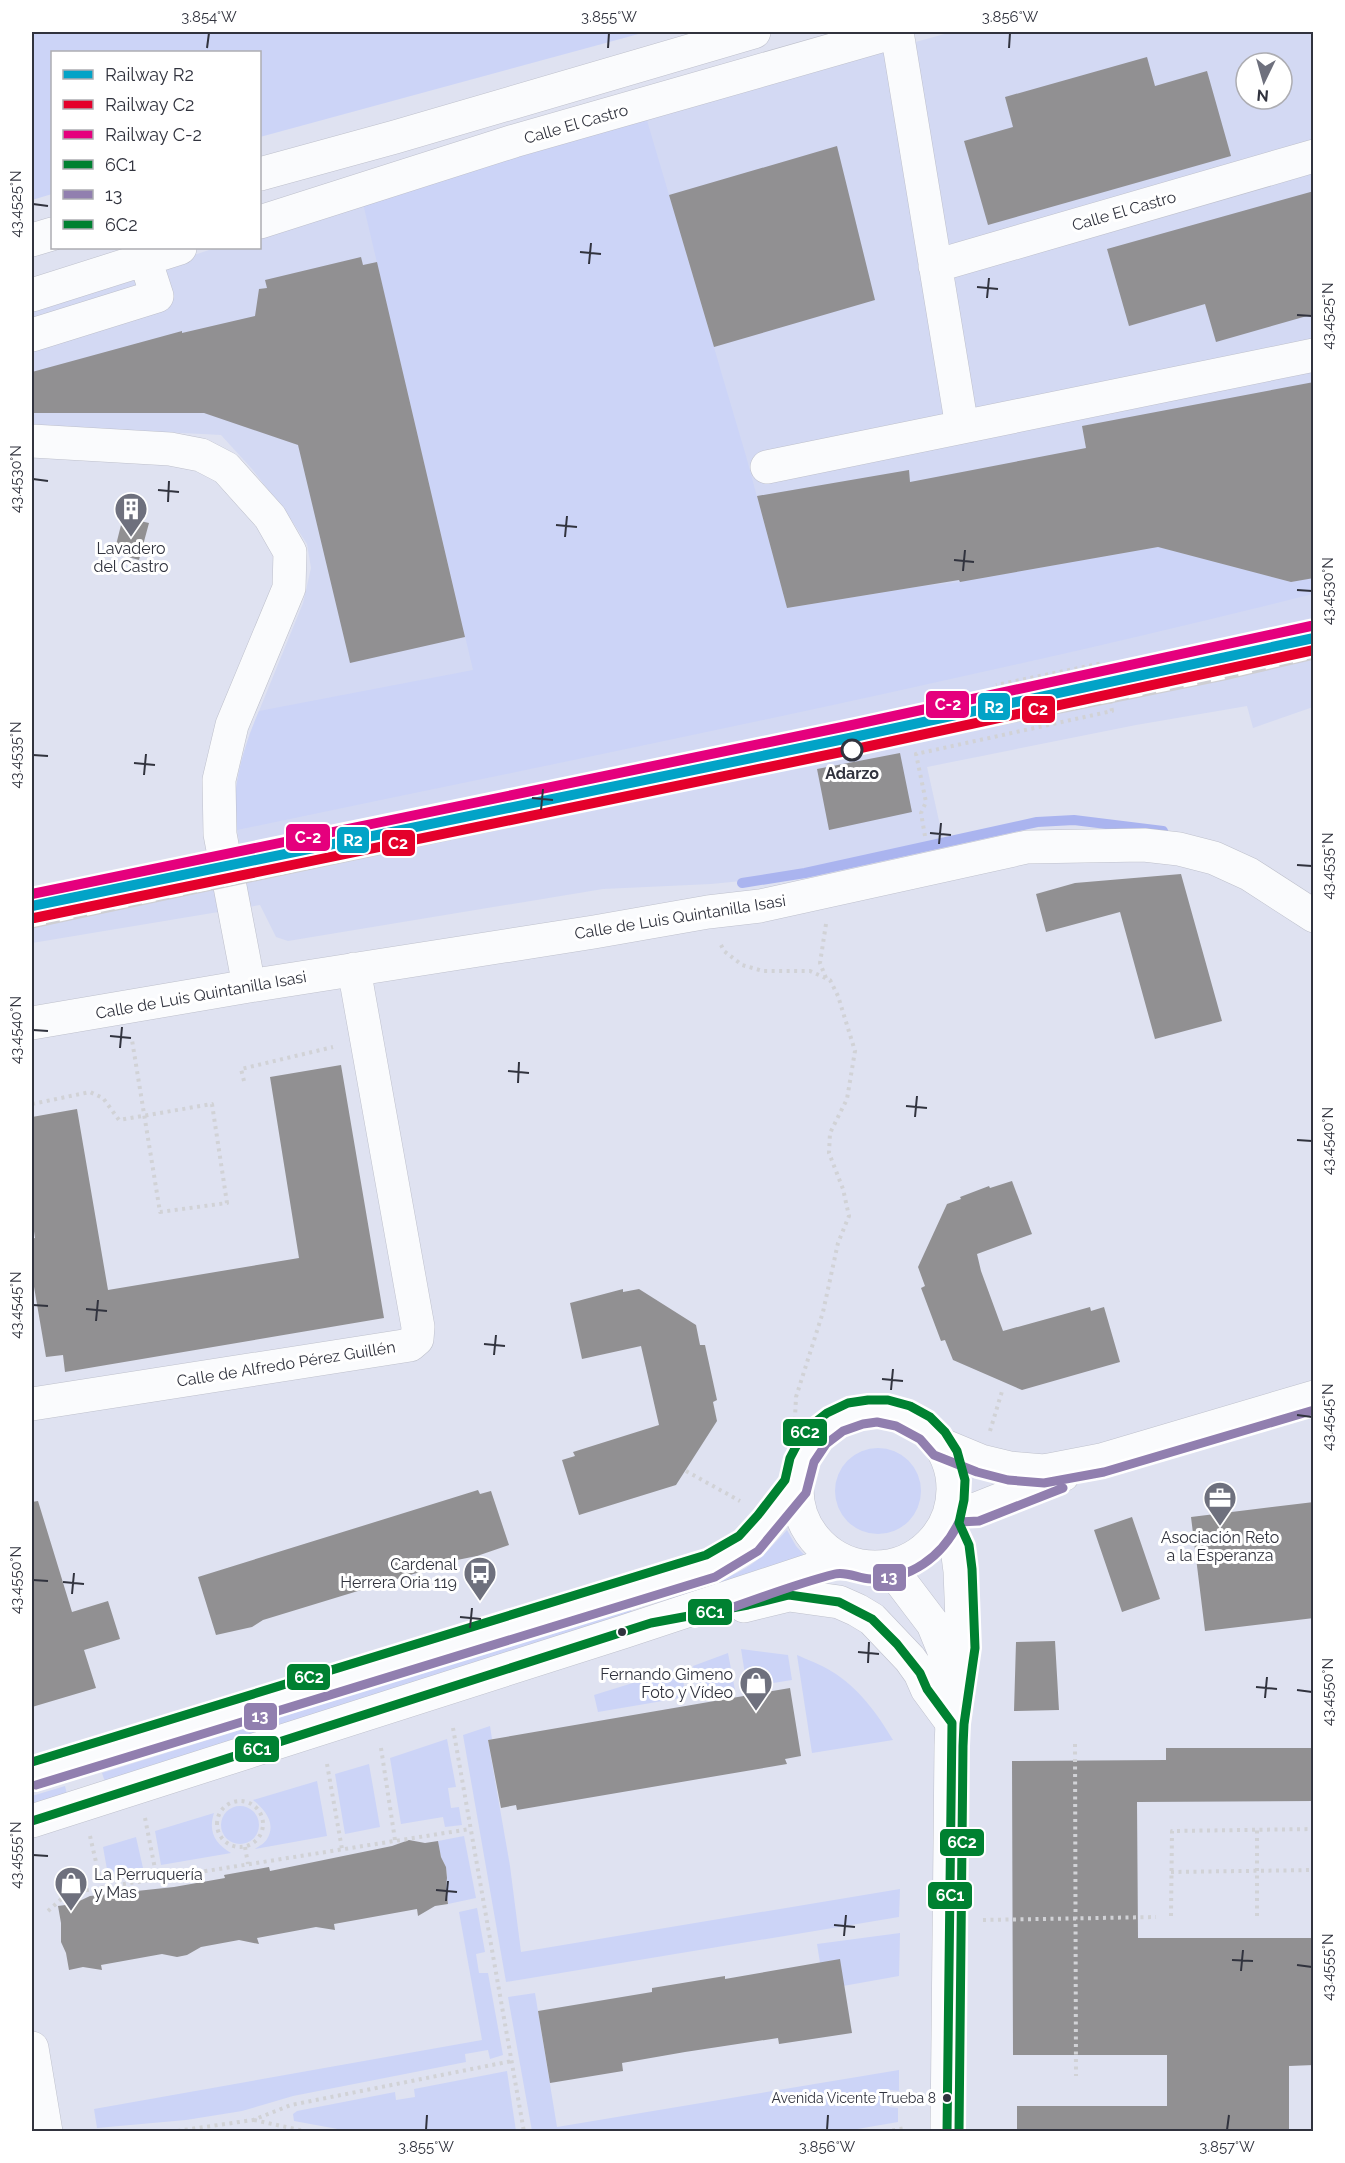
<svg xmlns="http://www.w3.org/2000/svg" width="1345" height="2163" viewBox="0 0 1345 2163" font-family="Raleway,sans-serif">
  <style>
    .built { fill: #d3d9f3; fill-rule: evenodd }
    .green { fill: #ccd4f7 }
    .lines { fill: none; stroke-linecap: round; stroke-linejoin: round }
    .stream { stroke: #aab4ef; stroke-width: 10 }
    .building { fill: #919092 }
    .minor-casing { stroke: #bec0cc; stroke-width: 34 }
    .major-casing { stroke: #bec0cc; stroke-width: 34 }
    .highway-casing { stroke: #bec0cc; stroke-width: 34 }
    .path { stroke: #d1d2d6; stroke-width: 4; stroke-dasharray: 3 4.5; stroke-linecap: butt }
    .minor { stroke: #fafbfd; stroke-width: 33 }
    .major { stroke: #fafbfd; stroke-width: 33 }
    .highway { stroke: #fafbfd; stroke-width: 33 }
    .rail-casing { stroke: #ceced2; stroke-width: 7 }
    .rail { stroke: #fff; stroke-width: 4.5; stroke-dasharray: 14; stroke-linecap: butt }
    .bus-1-casing { stroke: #fff; stroke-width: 14 }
    .bus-2-casing { stroke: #fff; stroke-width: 14 }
    .bus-3-casing { stroke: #fff; stroke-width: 14 }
    .bus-1 { stroke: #008131; stroke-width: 9 }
    .bus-2 { stroke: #917faf; stroke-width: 9 }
    .bus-3 { stroke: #008131; stroke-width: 9 }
    .rail-1-casing { stroke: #fff; stroke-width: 15 }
    .rail-2-casing { stroke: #fff; stroke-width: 15 }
    .rail-3-casing { stroke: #fff; stroke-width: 15 }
    .rail-1 { stroke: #02a3c7; stroke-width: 10 }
    .rail-2 { stroke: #e4002b; stroke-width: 10 }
    .rail-3 { stroke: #e5007d; stroke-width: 10 }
    .ticks { fill: none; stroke: #31333e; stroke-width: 2 }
    .stop-dot { fill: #fff; stroke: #31333e; stroke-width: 3 }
    .bus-dot { fill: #31333e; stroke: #fff; stroke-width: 2 }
    .labels { text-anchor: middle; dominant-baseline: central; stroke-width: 6; stroke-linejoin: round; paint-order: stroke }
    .bus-label { font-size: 14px; fill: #31333e; stroke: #fff; text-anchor: end }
    .street-label { font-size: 16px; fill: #31333e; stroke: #fff }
    .poi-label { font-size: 16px; fill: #31333e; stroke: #fff }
    .stop-label { font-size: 16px; font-weight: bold; fill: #31333e; stroke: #fff }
    .line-badge { stroke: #fff; stroke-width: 2 }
    .badge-label { font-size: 16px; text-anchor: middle; font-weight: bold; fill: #fff }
    .neatline { fill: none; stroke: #31333e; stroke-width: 2 }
    .ticks-label { font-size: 15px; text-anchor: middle; fill: #31333e }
  </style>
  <rect width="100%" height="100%" fill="#dfe2f1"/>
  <path class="built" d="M952 32H1313V707L1253 728 1247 706 1136 725 927 767 943 839 752 880 711 884 603 889 288 941 276 937 260 905 32 943V894L241 851 234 815 241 762 250 733 303 603 311 568 307 544 292 521 252 469 221 435 163 432 32 430V309L215 248H260V233L645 116ZM1246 63H1282V99H1246Z"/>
  <path class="green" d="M32 32H646L260 137V52H52V194L32 200Z
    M646 117 746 456 787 608 923 586 960 582 1158 547 1291 582 1313 578V594C957 683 596 755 237 830 229 791 244 747 259 711L473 670 362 199Z
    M835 1491a43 43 0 1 1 86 0a43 43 0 1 1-86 0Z
    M787 1530 796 1546 810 1561 670 1607 668 1598C694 1589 722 1582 746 1568 762 1558 774 1544 787 1530Z
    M630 1608 633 1617 105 1782 102 1773Z
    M741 1649 788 1655 792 1680 747 1687Z
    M728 1653 735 1690 700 1695 693 1666Z
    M797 1655C808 1660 820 1664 831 1671 858 1687 877 1713 893 1740L812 1753Z
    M681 1668 686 1697 598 1712 594 1695Z
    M490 1726 492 1739 488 1740 510 1866 521 1952 900 1889 899 1917 506 1982 463 1735Z
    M447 1739 456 1787 448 1788 451 1808 459 1807 462 1825 445 1827 443 1817 401 1824 390 1758Z
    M369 1764 380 1827 345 1834 335 1774Z
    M317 1781 327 1836 255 1849C259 1846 265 1843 267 1839 277 1823 264 1809 253 1800Z
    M65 1786 67 1794 32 1805V1796Z
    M221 1825a19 19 0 1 1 38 0a19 19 0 1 1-38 0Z
    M214 1813C208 1832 215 1843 231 1853L161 1865 155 1831Z
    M464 1836 476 1898 448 1904 446 1888 447 1878 446 1867 441 1857 438 1841Z
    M136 1837 143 1868 108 1875 103 1847Z
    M477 1908 485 1952 476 1954 479 1973H488L503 2055 490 2059 488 2050 465 2054 466 2062 293 2096 242 2111 186 2120 97 2128 94 2109 482 2040 459 1912Z
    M900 1933 899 1976 843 1986 820 1963 817 1944Z
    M535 1993 557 2127 899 2070V2091L890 2090 886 2099 889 2107 898 2108V2122L840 2132 831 2131 828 2128 811 2132 532 2131 508 1997Z
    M507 2071 516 2131 354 2132 294 2121 293 2114 297 2111 395 2092 396 2100 415 2097 414 2089Z"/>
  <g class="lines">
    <path class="stream" d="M742 883 805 873 1037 822 1074 820 1163 831"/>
  </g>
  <path class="building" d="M1147 57 1155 86 1207 71 1231 156 988 225 964 141 1013 127 1005 97Z
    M837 146 875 300 714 347 669 195Z
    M1314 191V314L1216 342 1205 304 1129 326 1107 249Z
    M361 257 363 265 377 262 465 637 350 663 298 445 204 413H32V372L182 331V333L255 316 259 289 267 288 265 280Z
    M1314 382V578L1291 582 1158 547 960 582 959 580 787 608 757 496 909 470 910 482 1086 448 1082 426Z
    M123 517 149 523 139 560 114 553Z
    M900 753 912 812 829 830 817 769Z
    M1181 874 1222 1021 1155 1039 1120 912 1046 932 1036 894 1075 883Z
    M341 1065 384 1318 65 1372 63 1355 46 1357 32 1275V1239L35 1238 32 1218V1117L77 1109 108 1290 299 1258 270 1077Z
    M1012 1181 1032 1234 977 1254 981 1271 1003 1331 1090 1307 1091 1311 1104 1307 1120 1362 1022 1390 953 1360 945 1340 941 1341 921 1288 925 1286 918 1267 947 1204 961 1199 960 1197 989 1186 990 1188Z
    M623 1289V1292L639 1289 696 1325 700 1345H705L717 1400 713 1402 717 1421 676 1485 579 1515 562 1460 575 1456 573 1452 659 1425 641 1346 582 1359 570 1303Z
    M478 1490 480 1494 491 1491 509 1545 477 1556 442 1563 443 1565 263 1620 252 1627 216 1635 198 1577Z
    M38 1501 72 1612 108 1601 120 1639 84 1650 96 1688 32 1707V1502Z
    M1314 1502V1618L1205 1631 1191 1517Z
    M1132 1517 1160 1599 1122 1612 1094 1530Z
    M1055 1641 1059 1710 1014 1711 1016 1642Z
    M790 1688 801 1756 785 1759 787 1764 517 1810 516 1805 501 1808 488 1740Z
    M1166 1748H1314V1801L1137 1802 1138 1938H1314V2065L1289 2066V2132H1017V2106H1167V2055H1013L1012 1761 1166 1760Z
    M409 1840 425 1843 438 1841 441 1857 446 1867 447 1878 446 1888 448 1904 435 1906 418 1916 417 1909 334 1924 335 1930 316 1927 257 1938 259 1944 239 1940 201 1947 187 1955 177 1957 162 1954 101 1965 102 1970 83 1967 69 1970 66 1953 61 1942V1923L58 1906 73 1904 90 1896 174 1887 225 1878 224 1875 269 1867 270 1871 392 1846Z
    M840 1959 852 2033 779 2044 778 2038 685 2052 622 2063 623 2071 550 2083 538 2011 652 1992V1988L725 1976V1979Z"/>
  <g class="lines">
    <g class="minor-casing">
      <path id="minor" d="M897 32 962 427
        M260 222 514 141 895 32
        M935 266 1314 156
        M32 295 180 248
        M32 335 157 296 145 259
        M32 441 170 449 201 455 226 468 270 517 290 552 289 588 232 725 219 780 220 834 249 986
        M767 467 1314 355
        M32 1023 249 986 594 932 708 912 760 906 1027 847 1144 845 1179 849 1214 858 1249 874 1314 916
        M32 1404 410 1345 417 1339 418 1327 354 969
        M940 1444 981 1461 1010 1468 1044 1471 1101 1460 1314 1397
        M951 1511 976 1509 1063 1475
        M744 1606 789 1595 839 1602 857 1610 872 1619 910 1659 920 1673 927 1689 952 1723
        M32 2048 46 2132"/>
    </g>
    <g class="major-casing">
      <path id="major" d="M797 1489a78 78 0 1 1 156 0a78 78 0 1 1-156 0Z
        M946 1523 957 1548 960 1571 963 1647 952 1723 951 1746 947 2132
        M889 1566 933 1624 944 1651 947 1685
        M32 1774 711 1566 750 1542 796 1486
        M32 1821 623 1632 838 1561"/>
    </g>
    <g class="highway-casing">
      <path id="highway" d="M260 174 395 137 754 32
        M32 240 52 234"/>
    </g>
    <path class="path" d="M925 836 921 813 926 802 916 754 1112 711 1103 663 996 685
      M826 924 820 963 826 978
      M721 945 724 951 742 965 763 971H810L830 980 838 996 855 1051 847 1099 830 1133 829 1153 843 1189 849 1216 838 1243 823 1312 796 1397 795 1418
      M244 1081 241 1069 333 1047
      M32 1104 90 1092 103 1098 119 1120 212 1104 227 1203 160 1212 132 1040
      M990 1431 1003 1388
      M686 1471 740 1501
      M453 1728 524 2132
      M1075 1744 1076 2076
      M381 1748 395 1840
      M327 1764 342 1849
      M217 1824a23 23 0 1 1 46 0a23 23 0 1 1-46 0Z
      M145 1818 157 1879
      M90 1836 102 1888
      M245 1847 248 1864
      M1171 1872 1314 1870
      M48 1911 68 1893 470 1829
      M1171 1916 1172 1831 1314 1829
      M1257 1916V1830
      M983 1920 1156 1917
      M254 2120 309 2132
      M170 2132 253 2120 291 2105 512 2061
      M885 2132 905 2128"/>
    <use href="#minor" class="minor"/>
    <use href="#major" class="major"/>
    <use href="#highway" class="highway"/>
    <g class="rail-casing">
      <path id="rail" d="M1213 671 1314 641
        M32 925 857 751 1224 677 1314 656"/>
    </g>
    <use href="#rail" class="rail"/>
    <g class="bus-1-casing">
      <path id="bus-1" d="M32 1821 651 1623 748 1605 789 1595 839 1602 872 1619 897 1644 920 1673 927 1689 952 1723 947 2132"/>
    </g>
    <g class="bus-2-casing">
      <path id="bus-2" d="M695 1621C741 1605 787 1586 835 1574 847 1571 859 1579 871 1579 910 1580 942 1557 959 1522L979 1521 1063 1488
        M36 1785 715 1577 758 1551 806 1493 814 1462 826 1444 843 1431 863 1424 877 1422 896 1426 920 1439 934 1455 977 1472 1008 1480 1044 1483 1104 1472 1314 1410"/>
    </g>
    <g class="bus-3-casing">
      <path id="bus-3" d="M32 1762 706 1555 739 1536 758 1515 785 1480 790 1458 801 1437 809 1427 827 1413 848 1403 868 1400H888L910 1406 930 1417 945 1432 957 1451 965 1480 964 1500 959 1523 969 1545 972 1569 975 1648 964 1724 963 1746 959 2132"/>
    </g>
    <use href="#bus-1" class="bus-1"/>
    <use href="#bus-2" class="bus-2"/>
    <use href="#bus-3" class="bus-3"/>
    <g class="rail-1-casing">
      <path id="rail-1" d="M32 906 854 737 1314 638"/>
    </g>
    <g class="rail-2-casing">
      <path id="rail-2" d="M34 918 856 749 1314 650"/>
    </g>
    <g class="rail-3-casing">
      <path id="rail-3" d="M32 894 852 725 1311 626"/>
    </g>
    <use href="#rail-1" class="rail-1"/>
    <use href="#rail-2" class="rail-2"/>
    <use href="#rail-3" class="rail-3"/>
  </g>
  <path class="ticks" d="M207 48 209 33M608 48 609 33M1009 48 1010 33M33 204 48 206M580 252 601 254M589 264 591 243M977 287 998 289M987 298 989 278M1297 315 1312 316M33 479 48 481M158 490 179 492M168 502 169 481M556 525 577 527M565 537 567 516M954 560 974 562M963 571 965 550M1297 590 1312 591M33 755 48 756M134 763 155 765M144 775 146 754M532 798 553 800M541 810 543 789M930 833 951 835M939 844 941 823M1297 865 1312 866M33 1030 48 1031M110 1036 131 1038M120 1048 122 1027M508 1071 529 1073M518 1083 519 1062M906 1106 927 1108M915 1117 917 1096M1297 1140 1312 1141M33 1305 48 1306M86 1309 107 1311M96 1321 98 1300M484 1344 505 1346M494 1355 496 1335M882 1379 903 1381M891 1390 893 1369M1297 1415 1312 1417M33 1580 48 1581M63 1582 84 1584M72 1594 74 1573M460 1617 481 1619M470 1628 472 1608M858 1652 879 1654M868 1663 869 1642M1256 1687 1277 1689M1297 1690 1312 1692M1265 1698 1267 1677M33 1855 48 1856M436 1890 457 1892M446 1901 448 1881M834 1925 855 1927M844 1936 846 1915M1232 1960 1253 1961M1297 1965 1312 1967M1241 1971 1243 1950M426 2130 427 2115M827 2130 828 2115M1227 2130 1229 2115"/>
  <defs>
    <g id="building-pin" transform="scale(1.725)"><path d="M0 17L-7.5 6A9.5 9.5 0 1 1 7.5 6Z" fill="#6e707d" stroke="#fff"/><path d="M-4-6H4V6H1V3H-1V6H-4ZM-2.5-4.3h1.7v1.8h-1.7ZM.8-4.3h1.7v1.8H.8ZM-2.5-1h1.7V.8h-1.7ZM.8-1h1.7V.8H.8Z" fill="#fff"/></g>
    <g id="office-pin" transform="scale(1.725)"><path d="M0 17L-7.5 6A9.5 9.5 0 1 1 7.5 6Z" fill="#6e707d" stroke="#fff"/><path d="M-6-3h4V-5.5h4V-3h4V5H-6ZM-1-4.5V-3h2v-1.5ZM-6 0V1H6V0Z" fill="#fff"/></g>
    <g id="bus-pin" transform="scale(1.725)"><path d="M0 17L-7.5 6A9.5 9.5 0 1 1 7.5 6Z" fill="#6e707d" stroke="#fff"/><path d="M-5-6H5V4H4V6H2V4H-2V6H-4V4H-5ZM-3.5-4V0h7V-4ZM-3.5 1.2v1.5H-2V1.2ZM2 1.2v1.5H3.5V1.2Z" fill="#fff"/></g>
    <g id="shop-pin" transform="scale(1.725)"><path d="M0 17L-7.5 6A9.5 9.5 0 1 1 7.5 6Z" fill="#6e707d" stroke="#fff"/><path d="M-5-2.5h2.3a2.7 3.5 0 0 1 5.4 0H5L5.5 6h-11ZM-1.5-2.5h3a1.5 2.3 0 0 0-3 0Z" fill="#fff"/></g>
  </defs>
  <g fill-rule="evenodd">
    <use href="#building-pin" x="131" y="509"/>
    <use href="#office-pin" x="1220" y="1498"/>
    <use href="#bus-pin" x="480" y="1573"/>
    <use href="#shop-pin" x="756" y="1683"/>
    <use href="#shop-pin" x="71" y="1883"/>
  </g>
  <circle class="stop-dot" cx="852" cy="750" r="10"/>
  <g class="bus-dot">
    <circle cx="622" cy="1632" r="5"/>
    <circle cx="947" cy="2098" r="5"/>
  </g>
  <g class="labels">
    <g class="bus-label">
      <text x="936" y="2098">Avenida Vicente Trueba 8</text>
    </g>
    <g class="street-label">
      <text transform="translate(576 124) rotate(-16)">Calle El Castro</text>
      <text transform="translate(1124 211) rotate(-16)">Calle El Castro</text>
      <text transform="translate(680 917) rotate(-9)">Calle de Luis Quintanilla Isasi</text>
      <text transform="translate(201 995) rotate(-10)">Calle de Luis Quintanilla Isasi</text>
      <text transform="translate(286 1364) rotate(-9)">Calle de Alfredo Pérez Guillén</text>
    </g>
    <g class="poi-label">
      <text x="131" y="548">Lavadero<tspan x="131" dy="18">del Castro</tspan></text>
      <text x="1220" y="1537">Asociación Reto<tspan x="1220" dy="18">a la Esperanza</tspan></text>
      <text x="457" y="1564" text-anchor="end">Cardenal<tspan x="457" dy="18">Herrera Oria 119</tspan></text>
      <text x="733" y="1674" text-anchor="end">Fernando Gimeno<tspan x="733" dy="18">Foto y Vídeo</tspan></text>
      <text x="94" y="1874" text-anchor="start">La Perruquería<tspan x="94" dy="18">y Mas</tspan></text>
    </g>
    <g class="stop-label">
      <text x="852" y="773">Adarzo</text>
    </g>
  </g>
  <g class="line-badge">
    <rect x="925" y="690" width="45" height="29" rx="6" fill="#e5007d"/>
    <rect x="977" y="692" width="34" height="29" rx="6" fill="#02a3c7"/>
    <rect x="1021" y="695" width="35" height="29" rx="6" fill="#e4002b"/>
    <rect x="285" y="823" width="46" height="29" rx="6" fill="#e5007d"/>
    <rect x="336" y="826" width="34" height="28" rx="6" fill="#02a3c7"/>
    <rect x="381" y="829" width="35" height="28" rx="6" fill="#e4002b"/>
    <rect x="782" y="1418" width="46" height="29" rx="6" fill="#008131"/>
    <rect x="872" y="1563" width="35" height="29" rx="6" fill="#917faf"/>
    <rect x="687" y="1598" width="46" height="28" rx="6" fill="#008131"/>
    <rect x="286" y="1663" width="45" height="28" rx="6" fill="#008131"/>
    <rect x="243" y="1702" width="35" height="29" rx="6" fill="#917faf"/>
    <rect x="234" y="1735" width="46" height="28" rx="6" fill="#008131"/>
    <rect x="939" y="1828" width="46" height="29" rx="6" fill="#008131"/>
    <rect x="927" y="1881" width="46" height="29" rx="6" fill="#008131"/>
  </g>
  <g class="badge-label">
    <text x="948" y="710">C-2</text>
    <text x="994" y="713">R2</text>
    <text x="1038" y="715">C2</text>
    <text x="308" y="843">C-2</text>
    <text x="353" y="846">R2</text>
    <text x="398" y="849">C2</text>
    <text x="805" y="1438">6C2</text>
    <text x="889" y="1583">13</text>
    <text x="710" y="1618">6C1</text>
    <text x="309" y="1683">6C2</text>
    <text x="260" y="1722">13</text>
    <text x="257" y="1755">6C1</text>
    <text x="962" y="1848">6C2</text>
    <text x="950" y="1901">6C1</text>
  </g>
  <rect width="1345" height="2163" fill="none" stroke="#ffffff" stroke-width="66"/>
  <rect x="51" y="51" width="210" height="198" fill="#ffffff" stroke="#adadb2" stroke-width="1.5"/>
  <rect x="63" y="70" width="30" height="9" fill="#02a3c7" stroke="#adadb2" stroke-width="1.5"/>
  <text x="105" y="81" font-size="18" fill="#31333e">Railway R2</text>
  <rect x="63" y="100" width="30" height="9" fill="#e4002b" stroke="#adadb2" stroke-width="1.5"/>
  <text x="105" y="111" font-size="18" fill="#31333e">Railway C2</text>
  <rect x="63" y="130" width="30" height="9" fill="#e5007d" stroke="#adadb2" stroke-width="1.5"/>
  <text x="105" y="141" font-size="18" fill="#31333e">Railway C-2</text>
  <rect x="63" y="160" width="30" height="9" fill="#008131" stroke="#adadb2" stroke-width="1.5"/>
  <text x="105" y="171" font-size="18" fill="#31333e">6C1</text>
  <rect x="63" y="190" width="30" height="9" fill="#917faf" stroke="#adadb2" stroke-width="1.5"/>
  <text x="105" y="201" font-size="18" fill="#31333e">13</text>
  <rect x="63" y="220" width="30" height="9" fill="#008131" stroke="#adadb2" stroke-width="1.5"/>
  <text x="105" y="231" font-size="18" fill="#31333e">6C2</text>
  <g transform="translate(1264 81) rotate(185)"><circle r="28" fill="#ffffff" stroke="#adadb2" stroke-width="1.5"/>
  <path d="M0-4.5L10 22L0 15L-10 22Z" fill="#6e707d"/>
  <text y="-9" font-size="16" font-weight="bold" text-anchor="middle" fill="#31333e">N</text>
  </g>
  <rect x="33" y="33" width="1279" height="2097" class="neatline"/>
  <g class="ticks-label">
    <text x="209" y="22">3.854°W</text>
    <text x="609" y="22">3.855°W</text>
    <text x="1010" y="22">3.856°W</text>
    <text transform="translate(16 204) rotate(-90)" y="5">43.4525°N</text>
    <text transform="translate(1328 316) rotate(-90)" y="5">43.4525°N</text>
    <text transform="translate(16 479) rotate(-90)" y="5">43.4530°N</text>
    <text transform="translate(1328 591) rotate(-90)" y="5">43.4530°N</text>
    <text transform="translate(16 755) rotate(-90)" y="5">43.4535°N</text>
    <text transform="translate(1328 866) rotate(-90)" y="5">43.4535°N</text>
    <text transform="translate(16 1030) rotate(-90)" y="5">43.4540°N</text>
    <text transform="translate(1328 1141) rotate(-90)" y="5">43.4540°N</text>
    <text transform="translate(16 1305) rotate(-90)" y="5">43.4545°N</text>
    <text transform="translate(1328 1417) rotate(-90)" y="5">43.4545°N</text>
    <text transform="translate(16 1580) rotate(-90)" y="5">43.4550°N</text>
    <text transform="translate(1328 1692) rotate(-90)" y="5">43.4550°N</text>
    <text transform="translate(16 1855) rotate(-90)" y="5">43.4555°N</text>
    <text transform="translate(1328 1967) rotate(-90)" y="5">43.4555°N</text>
    <text x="426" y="2152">3.855°W</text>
    <text x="827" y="2152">3.856°W</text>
    <text x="1227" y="2152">3.857°W</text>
  </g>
</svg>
